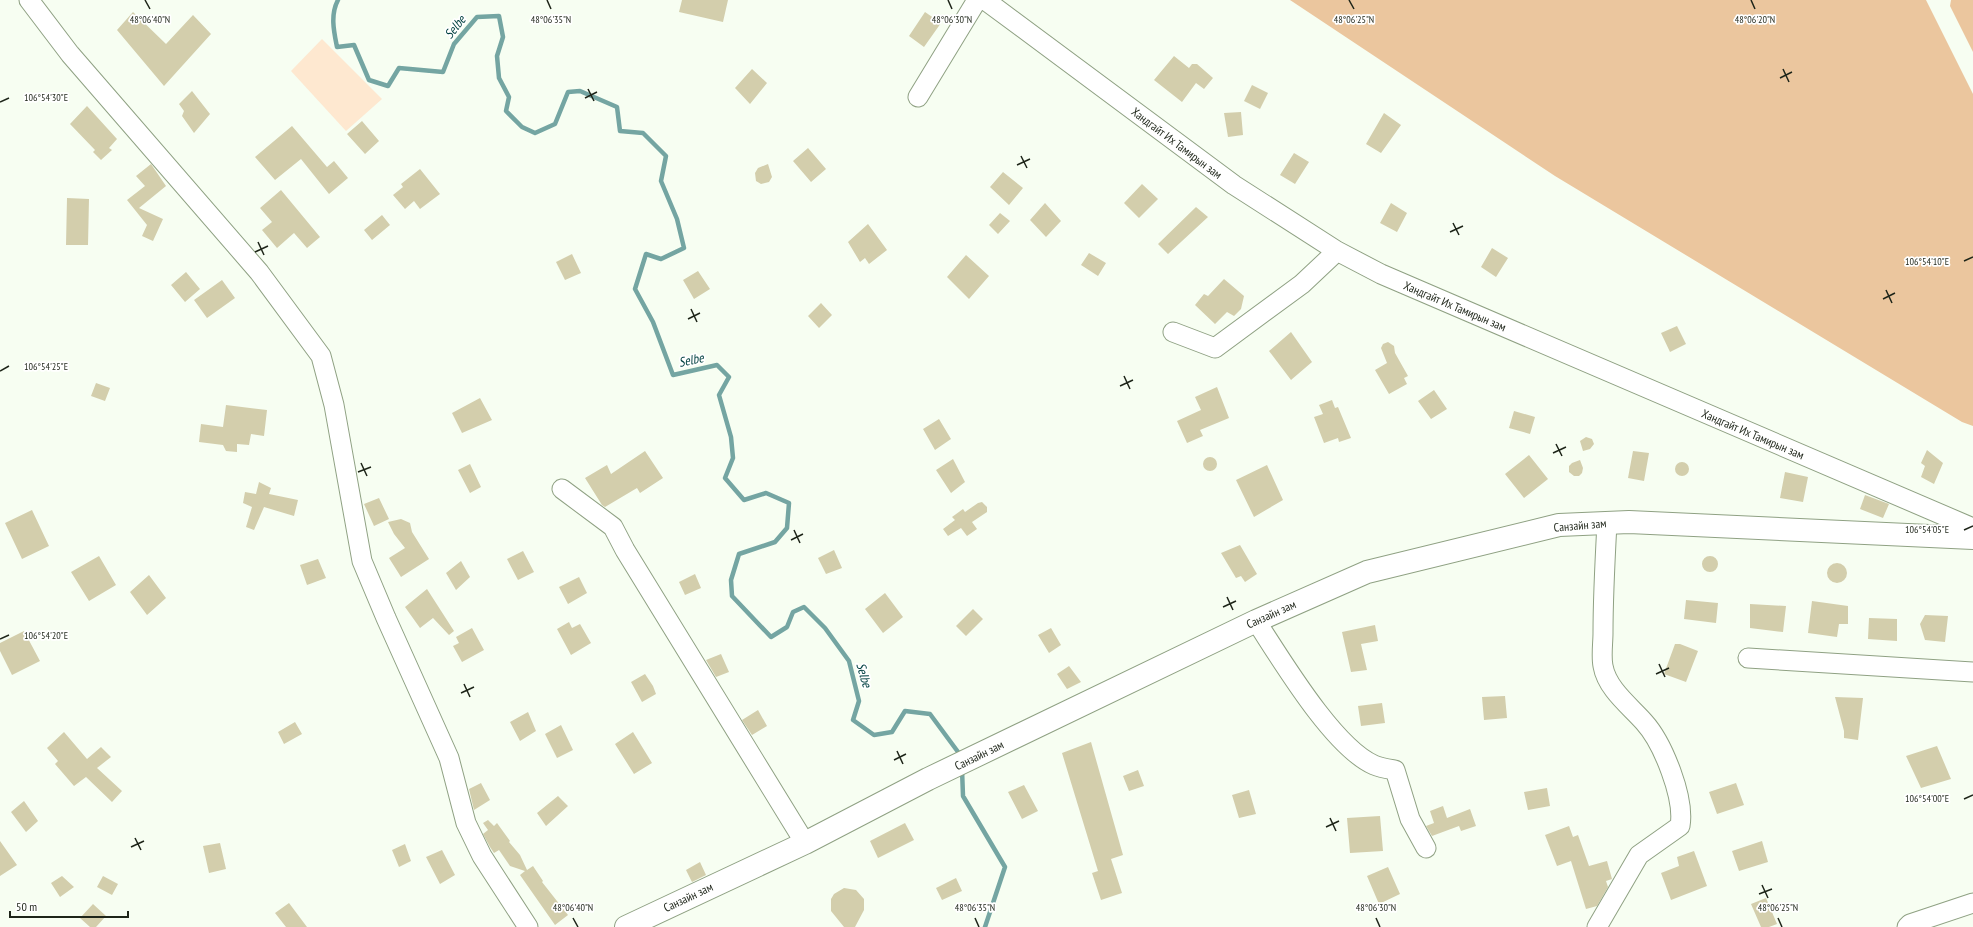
<svg xmlns="http://www.w3.org/2000/svg" width="1973" height="927" viewBox="0 0 1973 927" font-family="'PT Sans Narrow',sans-serif">
  <style>
    .green { fill: #fee8d0 }
    .forest { fill: #ebc69e }
    .lines { fill: none; stroke-linecap: round; stroke-linejoin: round }
    .stream { stroke: #74a5a2; stroke-width: 4.5 }
    .building { fill: #d3ceac }
    .minor-casing { stroke: #8fa183; stroke-width: 21 }
    .secondary-casing { stroke: #8fa183; stroke-width: 24 }
    .minor { stroke: #fff; stroke-width: 19 }
    .secondary { stroke: #fff; stroke-width: 22 }
    .ticks { fill: none; stroke: #1e2519; stroke-width: 1.5 }
    .labels { text-anchor: middle; dominant-baseline: central; stroke-width: 3.5; stroke-linejoin: round; paint-order: stroke }
    .street-label { font-size: 12px; fill: #1e2519; stroke: #fff }
    .water-label { font-size: 13px; font-style: italic; fill: #004040; stroke: #fff }
    .ticks-label { font-size: 10px; text-anchor: middle; fill: #1e2519; stroke: #fff; stroke-width: 3.5; stroke-linejoin: round; paint-order: stroke }
  </style>
  <rect width="100%" height="100%" fill="#f7fef2"/>
  <path class="green" d="M322 39 382 99 346 131 291 71Z"/>
  <path class="forest" d="M1290 0H1926L1973 94V426L1962 422 1555 176Z
    M1951 0H1973V52L1950 6Z"/>
  <g class="lines">
    <path class="stream" d="M338 0C330 15 334 32 337 47L354 45 369 80 388 86 399 68 443 72 454 44 477 17 499 16 503 37 497 56 499 78 509 97 506 111 522 127 535 133 555 124 568 92 580 91 617 107 620 131 643 133 666 156 661 181 677 219 684 248 661 259 646 254 635 289 653 322 673 375 717 365 729 377 719 395 731 437 733 458 725 478 744 500 766 493 789 503 787 528 775 542 739 554 731 580 732 596 771 637 787 627 793 612 804 607 825 628 849 661 859 701 853 720 874 735 892 732 905 711 930 714 961 756
      M962 769 963 796 1005 867 985 927"/>
  </g>
  <path class="building" d="M682 0H728L723 22 679 12Z
    M133 12 166 44 193 15 211 34 164 86 117 30Z
    M925 12 941 23 924 47 909 36Z
    M1174 56 1189 68 1192 64H1197L1213 78 1204 89 1196 83 1182 102 1154 80Z
    M752 69 767 83 750 104 735 88Z
    M1252 85 1268 93 1260 109 1244 101Z
    M192 91 210 114 194 133 182 116 184 111 179 104Z
    M87 106 117 139 109 148 112 150 101 160 93 152 95 150 70 124Z
    M1241 112 1243 135 1228 137 1224 113Z
    M1384 113 1401 125 1381 153 1366 144Z
    M362 121 379 141 365 154 347 134Z
    M292 126 327 167 334 161 348 178 329 194 301 159 275 180 255 157Z
    M808 148 826 169 811 182 793 161Z
    M1294 153 1309 162 1295 184 1280 175Z
    M151 164 166 186 139 208 163 219 153 241 142 236 147 225 127 200 145 186 136 176Z
    M768 164 772 177 769 182 761 184 756 181 755 173 758 168Z
    M420 169 440 194 420 209 414 201 405 209 393 195 403 187 401 184Z
    M1003 172 1023 188 1009 205 990 187Z
    M1142 184 1158 199 1139 218 1124 203Z
    M281 190 320 237 307 248 294 233 277 248 262 230 272 222 260 208Z
    M67 198 89 199 88 245H66Z
    M1045 203 1061 221 1046 237 1030 220Z
    M1391 203 1407 213 1397 232 1380 223Z
    M1196 207 1208 217 1168 254 1158 244Z
    M1000 213 1010 221 998 234 989 225Z
    M382 215 390 225 372 240 364 230Z
    M868 224 887 250 869 264 865 258 860 262 848 242Z
    M1492 248 1508 258 1496 277 1481 267Z
    M1089 253 1106 263 1098 276 1081 265Z
    M572 254 581 273 565 280 556 262Z
    M966 255 989 276 969 299 947 277Z
    M698 271 710 289 694 299 683 280Z
    M186 272 200 289 185 302 171 285Z
    M1224 279 1244 296 1241 309 1234 316 1227 312 1215 324 1195 305 1204 294 1208 296Z
    M222 280 235 298 207 318 194 300Z
    M821 303 832 315 819 328 808 316Z
    M1677 326 1686 344 1670 352 1661 333Z
    M1291 332 1312 362 1291 380 1269 351Z
    M1388 342 1394 346 1395 353 1408 376 1404 378 1407 384 1389 394 1375 370 1387 363 1381 348 1383 344Z
    M96 383 110 388 105 401 91 396Z
    M1217 387 1229 418 1200 430 1203 436 1187 443 1177 421 1201 410 1195 397Z
    M1434 390 1447 409 1431 419 1418 401Z
    M480 398 492 420 462 433 452 413Z
    M1332 400 1335 408 1338 407 1351 438 1339 442 1338 438 1324 443 1314 417 1323 414 1319 405Z
    M226 405 267 410 264 436 251 434 249 445 237 444V452L226 451 223 445 199 442 201 424 223 427Z
    M1514 411 1535 417 1530 434 1509 428Z
    M939 419 951 439 935 450 923 429Z
    M1586 437 1592 439 1594 444 1590 449 1583 451 1580 441Z
    M1927 450 1943 463 1934 484 1921 477 1925 466 1921 463Z
    M645 451 663 478 640 493 637 488 605 507 602 505 585 478 607 465 611 474Z
    M1633 451 1649 453 1644 481 1628 478Z
    M1529 455 1548 479 1524 498 1505 474Z
    M1203 464a7 7 0 1 1 14 0a7 7 0 1 1-14 0Z
    M953 459 965 482 951 493 936 470Z
    M1580 460 1583 468 1582 473 1579 476H1574L1569 472V466L1572 463Z
    M1675 469a7 7 0 1 1 14 0a7 7 0 1 1-14 0Z
    M470 464 481 487 470 493 458 470Z
    M1267 465 1283 500 1254 517 1236 480Z
    M1785 472 1808 477 1803 502 1780 498Z
    M259 482 271 488 269 494 298 500 294 516 264 507 254 530 246 527 252 507 243 503 245 492 256 494Z
    M1865 495 1889 504 1883 518 1860 509Z
    M379 498 389 519 374 526 364 504Z
    M982 502 987 507V512L972 522 977 529 967 536 961 528 948 536 943 529 955 520 952 517 963 509 965 512 978 503Z
    M32 510 49 546 22 559 5 523Z
    M401 519 410 523 412 532 429 559 401 577 389 558 405 548 394 534 388 522Z
    M1240 545 1257 574 1245 582 1241 576 1236 578 1221 553Z
    M834 550 842 568 826 574 818 558Z
    M523 551 534 572 518 580 507 559Z
    M1702 564a8 8 0 1 1 16 0a8 8 0 1 1-16 0Z
    M99 556 116 585 89 601 71 572Z
    M318 559 326 578 307 585 300 565Z
    M461 561 470 577 456 590 446 573Z
    M1827 573a10 10 0 1 1 20 0a10 10 0 1 1-20 0Z
    M695 574 701 588 685 595 679 582Z
    M149 575 166 598 147 615 130 592Z
    M579 577 587 593 568 604 559 587Z
    M427 589 454 631 449 635 433 618 420 628 405 607Z
    M885 593 903 617 883 633 865 609Z
    M1686 600 1718 603 1716 623 1684 619Z
    M1812 601 1848 606V624H1839L1837 637 1808 633Z
    M1750 604 1786 606 1783 632 1750 628Z
    M973 609 983 619 966 636 956 626Z
    M1925 615 1948 616 1945 642 1925 640 1920 624Z
    M1869 618 1897 619V641L1868 639Z
    M569 622 572 628 580 624 591 643 571 655 557 629Z
    M1375 625 1378 641 1361 644 1367 670 1351 672 1342 632Z
    M472 628 484 650 462 662 453 646 459 643 456 637Z
    M1051 628 1061 645 1049 653 1038 635Z
    M24 631 40 661 12 675 0 651V643Z
    M1675 644H1680L1698 651 1686 682 1664 674Z
    M721 654 729 672 716 677 706 660Z
    M1069 666 1081 682 1067 689 1057 674Z
    M645 674 653 686 656 694 642 702 631 682Z
    M1505 696 1507 718 1484 720 1482 697Z
    M1835 697 1863 698 1858 740 1844 738V731Z
    M1382 703 1385 723 1361 726 1358 706Z
    M758 710 767 726 752 735 742 720Z
    M528 712 536 731 520 741 510 722Z
    M295 722 302 734 284 744 278 732Z
    M561 725 573 750 557 758 545 734Z
    M64 732 87 759 101 747 111 757 97 768 122 791 112 802 86 777 74 786 55 764 58 761 47 748Z
    M633 732 652 763 634 774 615 744Z
    M1091 742 1123 855 1111 859 1122 893 1101 900 1092 873 1098 871 1062 753Z
    M1937 746 1951 779 1921 788 1906 756Z
    M1138 770 1144 786 1129 791 1123 776Z
    M481 783 490 800 474 810 469 789Z
    M1736 783 1744 805 1717 814 1709 792Z
    M1024 785 1038 811 1022 819 1008 792Z
    M1547 788 1550 806 1528 810 1524 792Z
    M1249 790 1256 814 1239 818 1232 795Z
    M558 796 568 806 546 826 537 813Z
    M24 801 38 821 26 832 11 812Z
    M1443 806 1447 818 1470 809 1476 826 1461 831 1459 826 1432 836 1426 826 1434 823 1430 811Z
    M1380 816 1383 851 1350 853 1347 818Z
    M488 820 494 826 497 823 510 841 509 842 520 855 527 870 533 866 543 881 542 882 568 915 555 925 520 875 525 871 510 866 499 850 494 853 490 847 483 834 488 830 483 823Z
    M905 823 914 840 878 858 870 841Z
    M1569 826 1573 837 1578 835 1589 866 1607 861 1612 879 1606 881 1608 887 1597 906 1586 909 1571 861 1557 866 1545 835Z
    M0 841 17 865 0 876Z
    M1762 841 1768 862 1739 871 1732 851Z
    M220 843 226 869 209 873 203 846Z
    M405 844 411 861 399 867 392 850Z
    M442 850 455 875 440 884 426 857Z
    M1694 851 1707 886 1671 900 1661 873 1679 866 1677 857Z
    M700 862 706 875 692 882 686 870Z
    M1388 867 1400 894 1379 904 1367 876Z
    M62 876 74 887 60 897 51 883Z
    M103 876 118 884 112 895 97 887Z
    M956 878 962 891 942 900 936 888Z
    M844 888 856 890 864 899V910L855 927H844L831 911V899L834 894Z
    M1766 898 1777 924 1769 927H1761L1751 904Z
    M289 903 307 927H286L275 913Z
    M93 904 106 916 96 927H90L80 918Z"/>
  <g class="lines">
    <g class="minor-casing">
      <path id="minor" d="M29 0 70 54 259 272 321 356 334 405 362 561 386 618 449 758 466 823 482 856 528 927
        M985 0 1234 185 1337 251 1381 274 1973 528
        M918 97 977 0
        M1173 332 1215 348 1302 284 1337 251
        M562 489 613 527 625 550 805 843
        M1256 621C1281 659 1333 747 1374 765 1381 768 1389 769 1395 770L1410 819 1426 848
        M1748 658 1973 672
        M1597 927 1639 855 1680 826C1685 798 1663 743 1644 722 1630 706 1607 689 1603 666 1601 656 1603 643 1603 633 1603 596 1605 560 1607 523
        M1907 927 1910 924 1973 903"/>
    </g>
    <g class="secondary-casing">
      <path id="secondary" d="M626 927 805 843 928 779 1256 621 1367 572 1559 525 1629 522 1973 538"/>
    </g>
    <use href="#minor" class="minor"/>
    <use href="#secondary" class="secondary"/>
  </g>
  <path class="ticks" d="M145 0 150 9M547 0 551 9M948 0 952 9M1349 0 1354 9M1751 0 1755 9M1783 69 1789 82M1780 78 1792 72M588 89 594 101M585 98 597 92M0 102 9 98M1021 156 1027 168M1017 165 1030 159M1453 223 1459 235M1450 232 1463 226M258 242 264 255M255 252 268 246M1964 261 1973 257M1886 290 1892 303M1883 299 1895 293M691 309 697 322M688 319 700 313M0 371 9 366M1124 376 1130 389M1120 386 1133 380M1556 444 1562 456M1553 453 1566 447M361 463 367 476M358 472 371 467M794 530 800 543M1964 530 1973 526M791 540 803 534M1227 597 1233 610M1223 607 1236 601M0 639 9 635M1659 664 1665 677M1656 674 1669 668M464 684 470 697M461 693 474 687M897 751 903 764M894 760 906 754M1964 799 1973 795M1330 818 1336 831M1326 827 1339 821M135 838 141 850M131 847 144 841M1762 885 1768 898M1759 894 1772 889M573 918 578 927M975 918 979 927M1376 918 1380 927M1778 918 1782 927"/>
  <g class="labels">
    <g class="street-label">
      <text transform="translate(1177 143) rotate(37)">Хандгайт Их Тамирын зам</text>
      <text transform="translate(1455 306) rotate(23)">Хандгайт Их Тамирын зам</text>
      <text transform="translate(1753 434) rotate(23)">Хандгайт Их Тамирын зам</text>
      <text transform="translate(1580 525) rotate(-5)">Санзайн зам</text>
      <text transform="translate(1271 614) rotate(-24)">Санзайн зам</text>
      <text transform="translate(979 755) rotate(-26)">Санзайн зам</text>
      <text transform="translate(688 897) rotate(-25)">Санзайн зам</text>
    </g>
    <g class="water-label">
      <text transform="translate(455 27) rotate(-52)">Selbe</text>
      <text transform="translate(691 360) rotate(-12)">Selbe</text>
      <text transform="translate(864 675) rotate(74)">Selbe</text>
    </g>
  </g>
  <g class="ticks-label">
    <text x="150" y="23">48°06'40"N</text>
    <text x="551" y="23">48°06'35"N</text>
    <text x="952" y="23">48°06'30"N</text>
    <text x="1354" y="23">48°06'25"N</text>
    <text x="1755" y="23">48°06'20"N</text>
    <text x="46" y="101">106°54'30"E</text>
    <text x="1927" y="265">106°54'10"E</text>
    <text x="46" y="370">106°54'25"E</text>
    <text x="1927" y="533">106°54'05"E</text>
    <text x="46" y="639">106°54'20"E</text>
    <text x="1927" y="802">106°54'00"E</text>
    <text x="573" y="911">48°06'40"N</text>
    <text x="975" y="911">48°06'35"N</text>
    <text x="1376" y="911">48°06'30"N</text>
    <text x="1778" y="911">48°06'25"N</text>
  </g>
  <path d="M10 911v6h118v-6" fill="none" stroke="#1e2519" stroke-width="2"/>
  <text x="16" y="911" font-size="12" fill="#1e2519" stroke="#ffffff" stroke-width="3" paint-order="stroke">50 m</text>
</svg>
